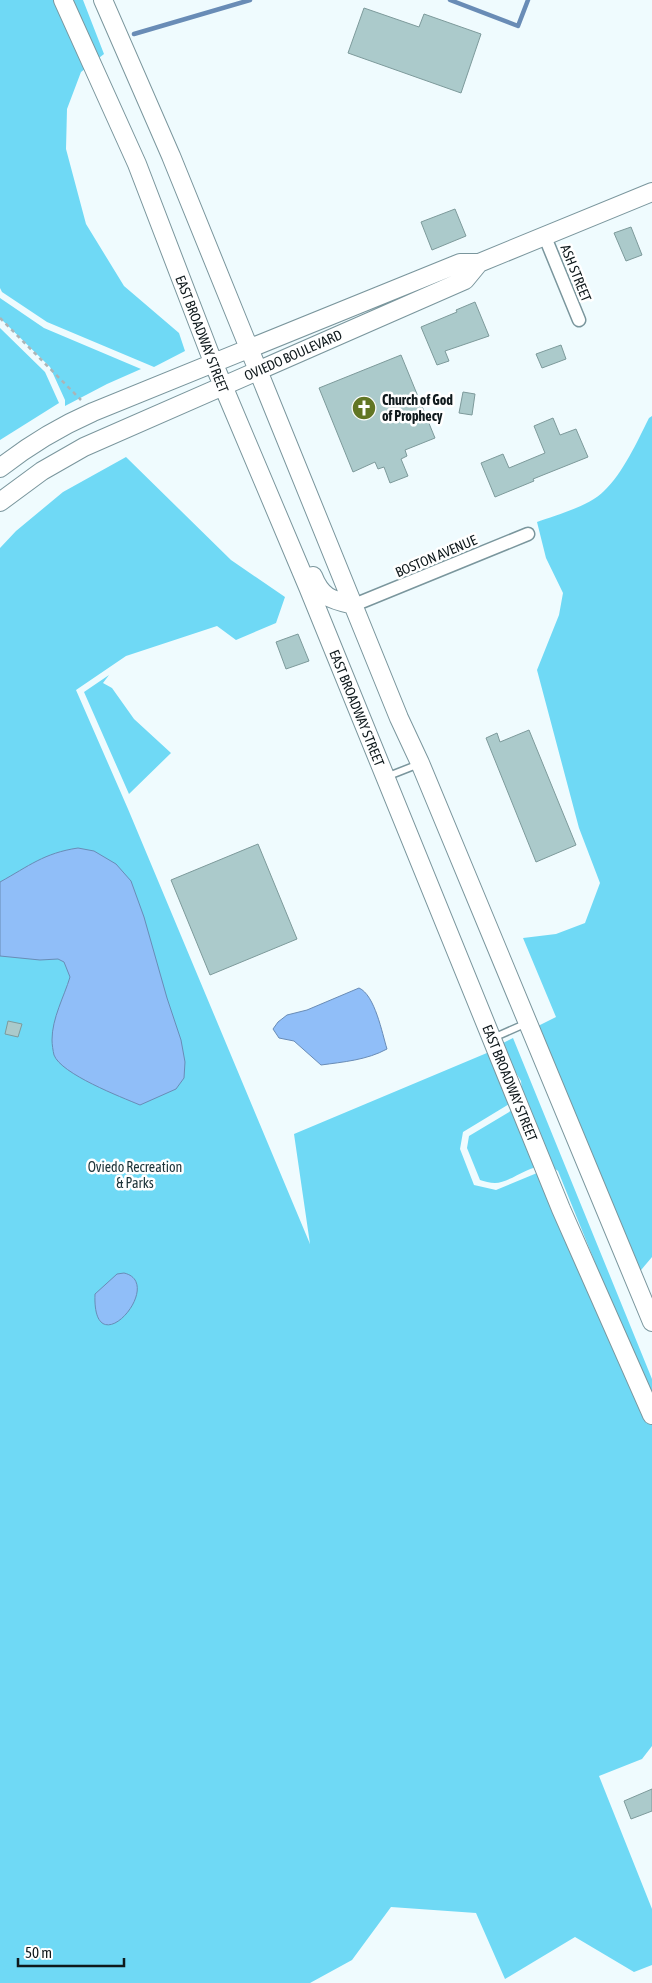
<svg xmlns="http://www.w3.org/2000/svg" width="652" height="1983" viewBox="0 0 652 1983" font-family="'Asap Condensed',sans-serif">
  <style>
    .green { fill: #6fd9f5 }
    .water { fill: #90bef8; stroke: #698cb6 }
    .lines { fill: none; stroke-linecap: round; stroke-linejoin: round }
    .stream { stroke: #698cb6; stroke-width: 4.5 }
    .building { fill: #abcacb; stroke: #7d9a9b }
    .lane-casing { stroke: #7a969d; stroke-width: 9 }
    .street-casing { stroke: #7a969d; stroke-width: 15 }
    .secondary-casing { stroke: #7a969d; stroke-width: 20 }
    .path { stroke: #aab5b8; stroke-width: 2.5; stroke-dasharray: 4 4; stroke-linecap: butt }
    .lane { stroke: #fff; stroke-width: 6 }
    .street { stroke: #fff; stroke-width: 12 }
    .secondary { stroke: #fff; stroke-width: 18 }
    .labels { text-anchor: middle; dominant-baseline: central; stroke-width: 5; stroke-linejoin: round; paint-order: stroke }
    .street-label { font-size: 14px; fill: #0f191c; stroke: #fff }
    .poi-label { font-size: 14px; font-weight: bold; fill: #0f191c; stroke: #fff; text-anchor: start }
    .park-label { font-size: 14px; fill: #1c3339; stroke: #fff }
  </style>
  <rect width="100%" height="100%" fill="#effbfe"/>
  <path class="green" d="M0 0H83L104 54 81 72 67 109 66 149 86 224 124 286 179 333 185 351 154 367 47 322 2 292 0 288Z
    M0 298 44 328 141 369 107 384 65 406V400L50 367 0 318Z
    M0 328 45 372 59 403 0 440Z
    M652 416V1257L631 1282 528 1031 556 1017 523 938 556 934 585 923 600 883 579 828 537 670 559 615 563 593 546 558 537 522C556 515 590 506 604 491 623 473 637 442 649 418Z
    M126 457 231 560 285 597 276 623 236 640 217 626 126 656 76 690 128 809 310 1244 294 1134 494 1050 516 1100 463 1132 460 1149 474 1185 496 1190 537 1173H551L652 1422V1746L642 1759 599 1776 652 1909V1965L634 1972 575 1937 505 1979 476 1913 391 1907 352 1960 310 1983H0V548L16 531 63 492Z
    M109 675 103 683 112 688 134 719 171 753 129 794 84 692Z
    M513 1038 652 1379V1403L558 1171C540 1154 513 1183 495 1183 490 1183 484 1181 480 1180L467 1148 469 1136 519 1106 523 1101 521 1081 499 1045Z"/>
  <path class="water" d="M78 848 94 851 116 864 131 881 144 917 167 998 181 1040 185 1062 184 1078 176 1089 140 1105C121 1097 61 1074 54 1055 53 1051 52 1044 52 1040 52 1018 64 997 70 977L64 962 58 959 40 960 0 956V882C29 866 44 853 78 848Z
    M359 988C375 995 382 1033 387 1049 367 1060 343 1062 321 1065L294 1041 279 1038 273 1029 278 1022 287 1015 307 1010Z
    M124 1273C167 1283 92 1370 95 1294L117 1274Z"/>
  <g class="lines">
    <path class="stream" d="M450 0 518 26 528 0
      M134 34 250 0"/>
  </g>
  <path class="building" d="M364 8 419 27 424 14 481 34 461 93 348 53Z
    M455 209 466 236 432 250 421 222Z
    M631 227 642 255 626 261 614 233Z
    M475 302 489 336 445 351 449 361 437 365 421 327 457 312 456 310Z
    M561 345 566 359 542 368 536 354Z
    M401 355 435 438 405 450 407 456 401 459 408 476 390 483 384 467 378 469 375 462 353 472 319 388Z
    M463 392 475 394 472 415 459 413Z
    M553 418 560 435 576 429 588 457 533 479 534 481 495 497 481 463 503 454 509 468 545 453 534 426Z
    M298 634 309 661 286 669 276 642Z
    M529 730 576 845 536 862 486 738 497 733 500 742Z
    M258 844 297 939 210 975 171 880Z
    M8 1021 22 1024 18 1037 5 1034Z
    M652 1789V1811L631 1819 624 1801Z"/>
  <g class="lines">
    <g class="lane-casing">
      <path id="lane" d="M386 777 419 764
        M493 1038 527 1023"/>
    </g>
    <g class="street-casing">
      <path id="street" d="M545 237 579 320
        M354 605 528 534"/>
    </g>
    <g class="secondary-casing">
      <path id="secondary" d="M63 0 137 164 213 362 308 587 561 1209 652 1415
        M103 0 171 156 399 718 420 763 652 1322
        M0 468C29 445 59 427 93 412L460 263H479L652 192
        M0 502 42 471 84 447 465 280 479 263
        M313 576C322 599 333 600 354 605"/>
    </g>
    <path class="path" d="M0 318 81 400"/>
    <use href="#lane" class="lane"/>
    <use href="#street" class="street"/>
    <use href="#secondary" class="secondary"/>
  </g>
  <defs>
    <g id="church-disc" transform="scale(1.25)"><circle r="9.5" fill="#627625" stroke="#fff"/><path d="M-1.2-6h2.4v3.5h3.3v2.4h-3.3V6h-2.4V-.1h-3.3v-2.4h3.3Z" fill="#fff"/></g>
  </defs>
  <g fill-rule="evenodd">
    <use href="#church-disc" x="364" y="408"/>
  </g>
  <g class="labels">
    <g class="street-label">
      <text transform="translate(576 273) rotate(68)">ASH STREET</text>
      <text transform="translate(202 334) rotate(69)">EAST BROADWAY STREET</text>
      <text transform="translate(293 355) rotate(-24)">OVIEDO BOULEVARD</text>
      <text transform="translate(436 556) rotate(-23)">BOSTON AVENUE</text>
      <text transform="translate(357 708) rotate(68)">EAST BROADWAY STREET</text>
      <text transform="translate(510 1083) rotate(68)">EAST BROADWAY STREET</text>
    </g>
    <g class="poi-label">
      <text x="382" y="400">Church of God<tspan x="382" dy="16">of Prophecy</tspan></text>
    </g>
    <g class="park-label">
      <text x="135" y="1167">Oviedo Recreation<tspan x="135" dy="16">&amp; Parks</tspan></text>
    </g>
  </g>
  <path d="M18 1958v8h106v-8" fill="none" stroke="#0f191c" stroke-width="2.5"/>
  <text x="25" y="1958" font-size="15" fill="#0f191c" stroke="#ffffff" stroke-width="4" paint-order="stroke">50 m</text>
</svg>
